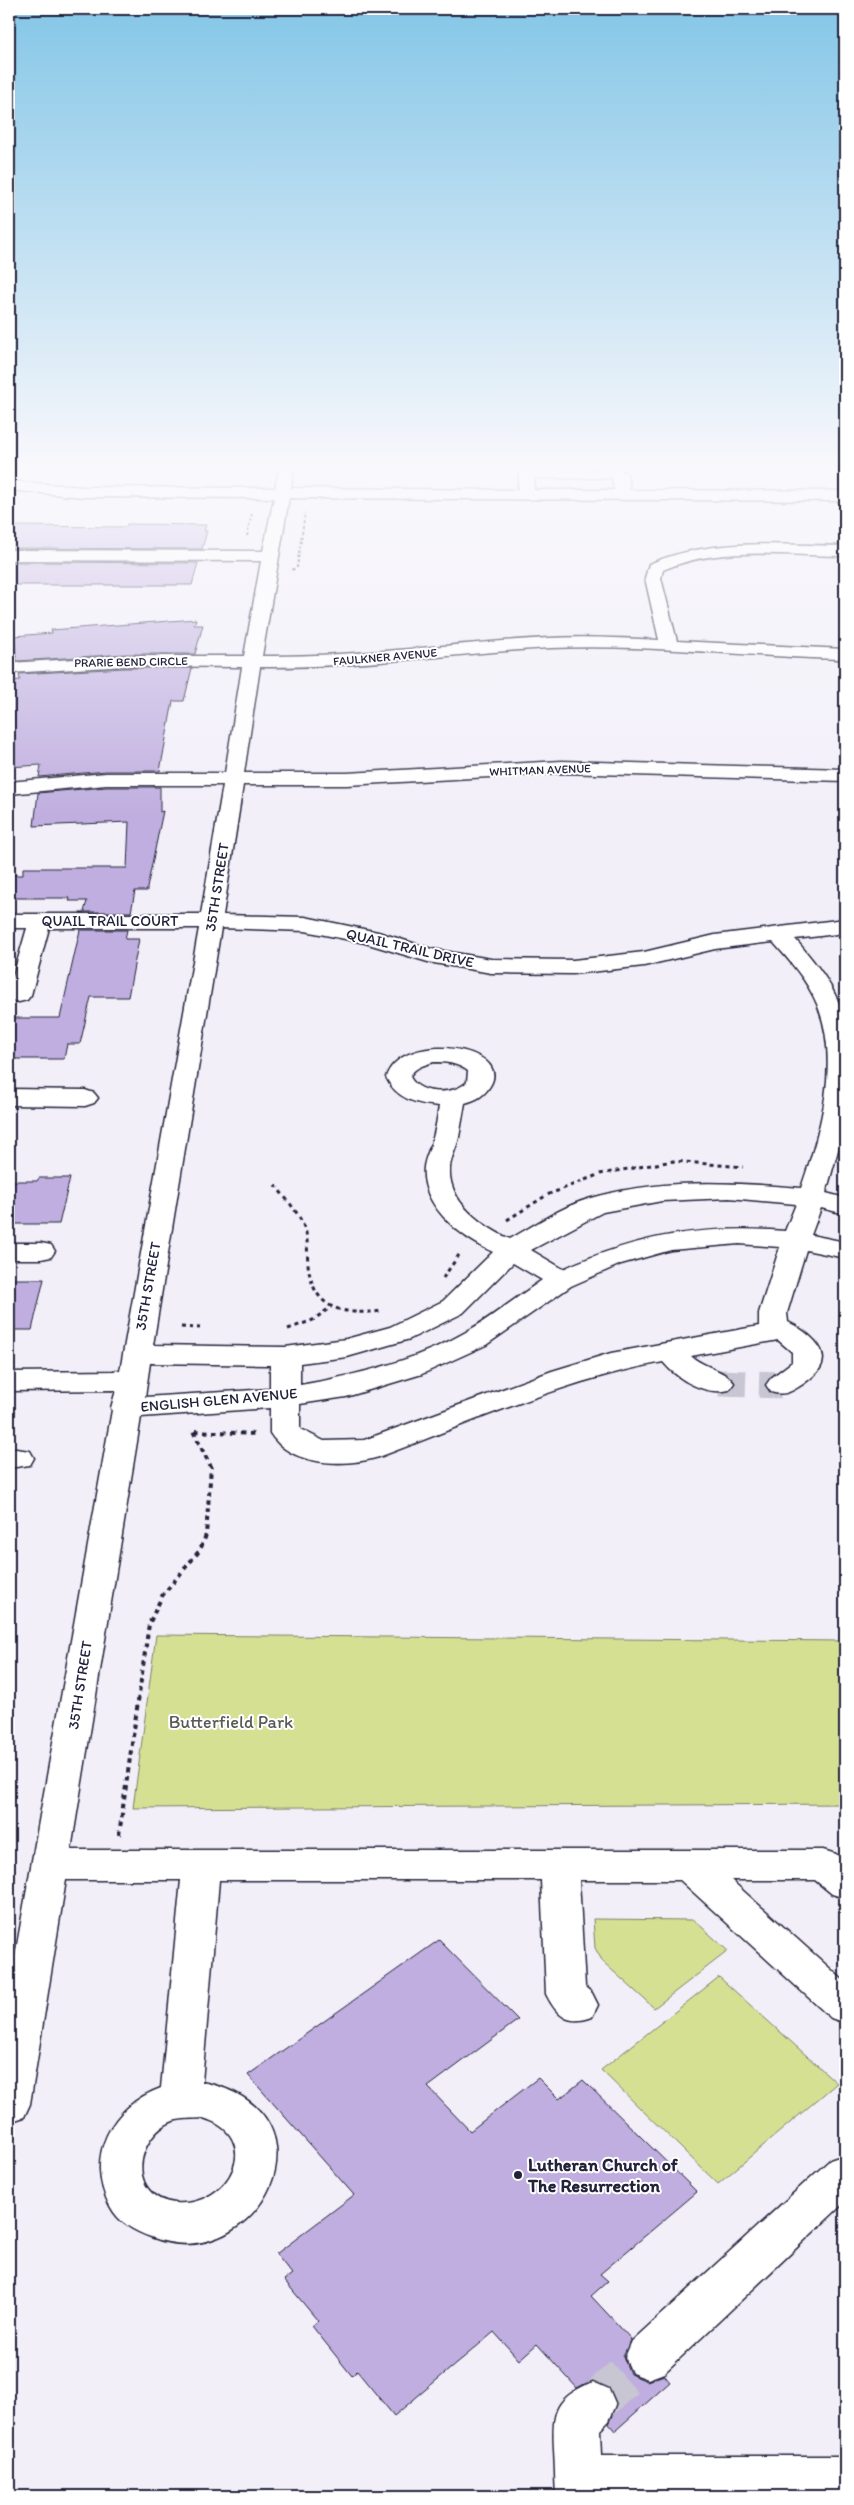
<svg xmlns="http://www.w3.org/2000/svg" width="854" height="2505" viewBox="0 0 854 2505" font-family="Itim,sans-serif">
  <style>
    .green { fill: #d5e093; stroke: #7c8167 }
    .building { fill: #bfaedf; stroke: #22223b }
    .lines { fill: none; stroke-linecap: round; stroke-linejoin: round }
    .minor-tunnel-far1 { stroke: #c8c6d3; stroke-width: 27; stroke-dasharray: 27 13; stroke-linecap: butt }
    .minor-tunnel { stroke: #c8c6d3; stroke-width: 42; stroke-dasharray: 42 21; stroke-linecap: butt }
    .minor-casing { stroke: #22223b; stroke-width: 3 }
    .path-far2 { stroke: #22223b; stroke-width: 2; stroke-dasharray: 2.5 2.5; stroke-linecap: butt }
    .path-far1 { stroke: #22223b; stroke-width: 3; stroke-dasharray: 4 4; stroke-linecap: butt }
    .path { stroke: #22223b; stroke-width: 4; stroke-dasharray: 4.5 4.5; stroke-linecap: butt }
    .minor { fill: #fff; fill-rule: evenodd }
    .poi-dot { fill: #22223b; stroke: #fff; stroke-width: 2 }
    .labels { text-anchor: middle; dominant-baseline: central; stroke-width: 4; stroke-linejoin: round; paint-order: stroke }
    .far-street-label { font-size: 12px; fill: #22223b; stroke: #fff }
    .street-label { font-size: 15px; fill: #22223b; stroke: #fff }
    .near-park-label { font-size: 18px; fill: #585b55; stroke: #fff }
    .near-poi-label { font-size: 18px; font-weight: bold; fill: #22223b; stroke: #fff; text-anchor: start }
  </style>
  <rect width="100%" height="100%" fill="#f2eff9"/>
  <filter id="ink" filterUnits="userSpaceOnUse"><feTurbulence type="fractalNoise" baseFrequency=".02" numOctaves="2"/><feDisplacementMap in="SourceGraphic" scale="10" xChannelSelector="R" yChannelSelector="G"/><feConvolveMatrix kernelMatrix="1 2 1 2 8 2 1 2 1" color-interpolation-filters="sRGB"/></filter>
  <g filter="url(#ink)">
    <path class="green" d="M156 1635 845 1641V1804L133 1808Z
      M593 1919 694 1920 728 1951 654 2008 603 1962 595 1948Z
      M719 1977 837 2083 718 2184 601 2070Z"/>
    <path class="building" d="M127 524 206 525 204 531H207L202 549 9 548V526L126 527Z
      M9 562 198 563 192 585H9Z
      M196 619 194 625H203L195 654H125L17 661 14 636 52 633 51 630Z
      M125 668H192L184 701H173L160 771H106L39 777 41 765 9 767V739H14L9 700V681L20 680 19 674Z
      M106 787H160V812L163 811 147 888V891H135L131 912H84L87 901H69L70 898H9V875H23V868H127L129 822 34 826 38 793Z
      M80 930H127L125 939H139L128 997H91L80 1044H67L64 1059H9V1018H60Z
      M39 1178H70L59 1224H9V1181H37Z
      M9 1279H44L32 1330H9Z
      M439 1940 518 2020 428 2087 470 2131 538 2078 559 2099 583 2080 697 2192 600 2274 608 2281 591 2296 631 2339 623 2356 630 2374 647 2381 664 2375 670 2382 615 2431 609 2424 618 2404 610 2387 592 2380 577 2388 537 2344 519 2360 494 2332 394 2416 357 2371 352 2376 312 2326 318 2321 284 2280 292 2274 276 2254 354 2195 248 2075Z"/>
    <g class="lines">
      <path class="minor-tunnel-far1" d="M719 1383 781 1385"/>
      <path class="minor-tunnel" d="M593 2405 648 2357"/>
      <g class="minor-casing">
        <path id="minor" d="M279 468H294L291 488 518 490 519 473 526 469H619L627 474 630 490 845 491V501L289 498 262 656C358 657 453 643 549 638 586 636 622 638 659 640L645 578 649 564C712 537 779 545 845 546V556C784 556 720 545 663 570L661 578 677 641 845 649V659C747 657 649 644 551 648 454 653 358 668 260 667L244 773H347L562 761 845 769V781L562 773 347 785H243L223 915 305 917 378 932 432 949 491 959 573 960 644 952 715 935 845 919V933L795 939C816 963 837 989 845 1021V1125L826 1193 845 1198V1214L821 1208 811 1235 845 1242V1258L806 1250 787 1313 788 1322C803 1329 835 1350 818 1371 814 1376 808 1380 803 1384 791 1392 784 1396 771 1392L766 1385 771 1378 792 1362V1352L778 1340 691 1356C703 1367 725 1370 734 1383L729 1390C706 1396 678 1380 663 1362 565 1380 472 1422 379 1457 345 1467 291 1467 270 1433V1408L141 1417 71 1850H823L836 1854 845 1862V1898L832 1894 815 1880H731L845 1982V2023L831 2018 680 1880H579L585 1987 592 1993 598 2005 592 2017C568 2026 557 2016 546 1994L541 1880H219L202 2082C344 2111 258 2279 151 2237 134 2231 119 2223 110 2206 84 2157 111 2106 161 2088L181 1880H66L30 2104 24 2117 9 2122V1990L112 1410 111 1408 116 1390 9 1391V1372L120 1371 199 928H49L31 995 27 1000 19 1002 11 1000 9 990 27 928H9V914H201L223 785H106L9 794V782L106 773H225L242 667 125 666 9 673V663L125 656H244L261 561 9 560V550L263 551 274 498 83 497 9 490V481L83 487 275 488ZM534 478H612L614 490H534ZM221 928 305 931 365 943 428 962 491 973 573 974 644 966 715 949 773 942C790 961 807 980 817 1004 841 1062 820 1133 801 1188 731 1182 656 1178 588 1199 561 1207 535 1225 510 1239 482 1226 447 1202 450 1167 451 1157 457 1147 459 1137 461 1126 463 1114 465 1103 476 1100 484 1096 490 1086 514 1047 402 1029 386 1077 396 1099 416 1104 439 1106 437 1118 436 1129 432 1141 430 1149 425 1158 424 1167 420 1206 462 1238 493 1252L443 1301 390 1327 346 1339 285 1347 153 1345ZM434 1062C447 1062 457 1063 468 1071L467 1082C454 1095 420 1096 410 1077 414 1067 424 1065 434 1062ZM729 1198 796 1204 785 1231C701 1225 640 1235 563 1269L531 1250 603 1212 662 1201ZM739 1244 780 1247 759 1313V1326L611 1353 552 1371 364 1440 324 1441 300 1429V1404L346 1397 422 1374 486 1345 571 1286 621 1264 671 1250ZM513 1263 542 1280C517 1297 492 1317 466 1332 418 1360 354 1376 300 1385V1363L347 1357 410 1339 463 1313ZM150 1363 270 1365V1389L145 1397ZM203 2118C265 2136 231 2208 175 2203 165 2202 156 2199 149 2190 131 2168 147 2131 173 2121 182 2118 193 2119 203 2118Z
          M9 1089 85 1090 94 1093 98 1098 94 1103 85 1106 9 1105Z
          M9 1243H41L51 1245 55 1251 51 1257 41 1259H9Z
          M9 1448 30 1451 34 1458 30 1465 9 1468Z
          M845 2155V2202L664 2373 648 2379 632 2373 625 2357 632 2341 830 2160Z
          M593 2382 609 2389 616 2405 609 2421 600 2430 601 2456H845V2496H556C555 2481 555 2465 554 2449 552 2411 555 2398 593 2382Z"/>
      </g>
      <path class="path-far2" d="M247 536 252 513
        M292 570 297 567 305 513"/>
      <path class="path-far1" d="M275 1185C287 1200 301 1215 306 1233 308 1243 307 1254 308 1264 313 1311 343 1315 383 1311
        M507 1220 547 1195 600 1174 673 1161 743 1167
        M443 1278 461 1252
        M181 1327 200 1328
        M288 1329 313 1320 331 1307"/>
      <path class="path" d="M195 1431 256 1434
        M119 1835 149 1624 162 1596 200 1550 206 1535 211 1467 192 1429"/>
      <use href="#minor" class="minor"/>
    </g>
  </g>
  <linearGradient id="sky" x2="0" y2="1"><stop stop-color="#84c6e7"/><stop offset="0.57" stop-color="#f9f8fc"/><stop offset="1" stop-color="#f9f8fc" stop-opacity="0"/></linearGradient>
  <rect width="854" height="819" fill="url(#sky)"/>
  <circle class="poi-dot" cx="518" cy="2175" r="5"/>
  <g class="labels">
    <g class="far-street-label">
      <text transform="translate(385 657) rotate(-5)">FAULKNER AVENUE</text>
      <text transform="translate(131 662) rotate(-1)">PRARIE BEND CIRCLE</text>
      <text transform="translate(540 770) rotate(-2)">WHITMAN AVENUE</text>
    </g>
    <g class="street-label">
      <text transform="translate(217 887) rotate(-81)">35TH STREET</text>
      <text x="110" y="921">QUAIL TRAIL COURT</text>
      <text transform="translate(410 948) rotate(13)">QUAIL TRAIL DRIVE</text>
      <text transform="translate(148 1286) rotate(-80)">35TH STREET</text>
      <text transform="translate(219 1400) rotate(-5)">ENGLISH GLEN AVENUE</text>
      <text transform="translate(80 1685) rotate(-81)">35TH STREET</text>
    </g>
    <g class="near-park-label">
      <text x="231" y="1722">Butterfield Park</text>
    </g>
    <g class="near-poi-label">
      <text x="528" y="2165">Lutheran Church of<tspan x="528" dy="21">The Resurrection</tspan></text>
    </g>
  </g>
  <rect width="854" height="2505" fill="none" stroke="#fff" stroke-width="30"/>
  <rect x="15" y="15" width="824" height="2475" fill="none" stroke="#22223b" stroke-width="2" filter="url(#ink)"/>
</svg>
